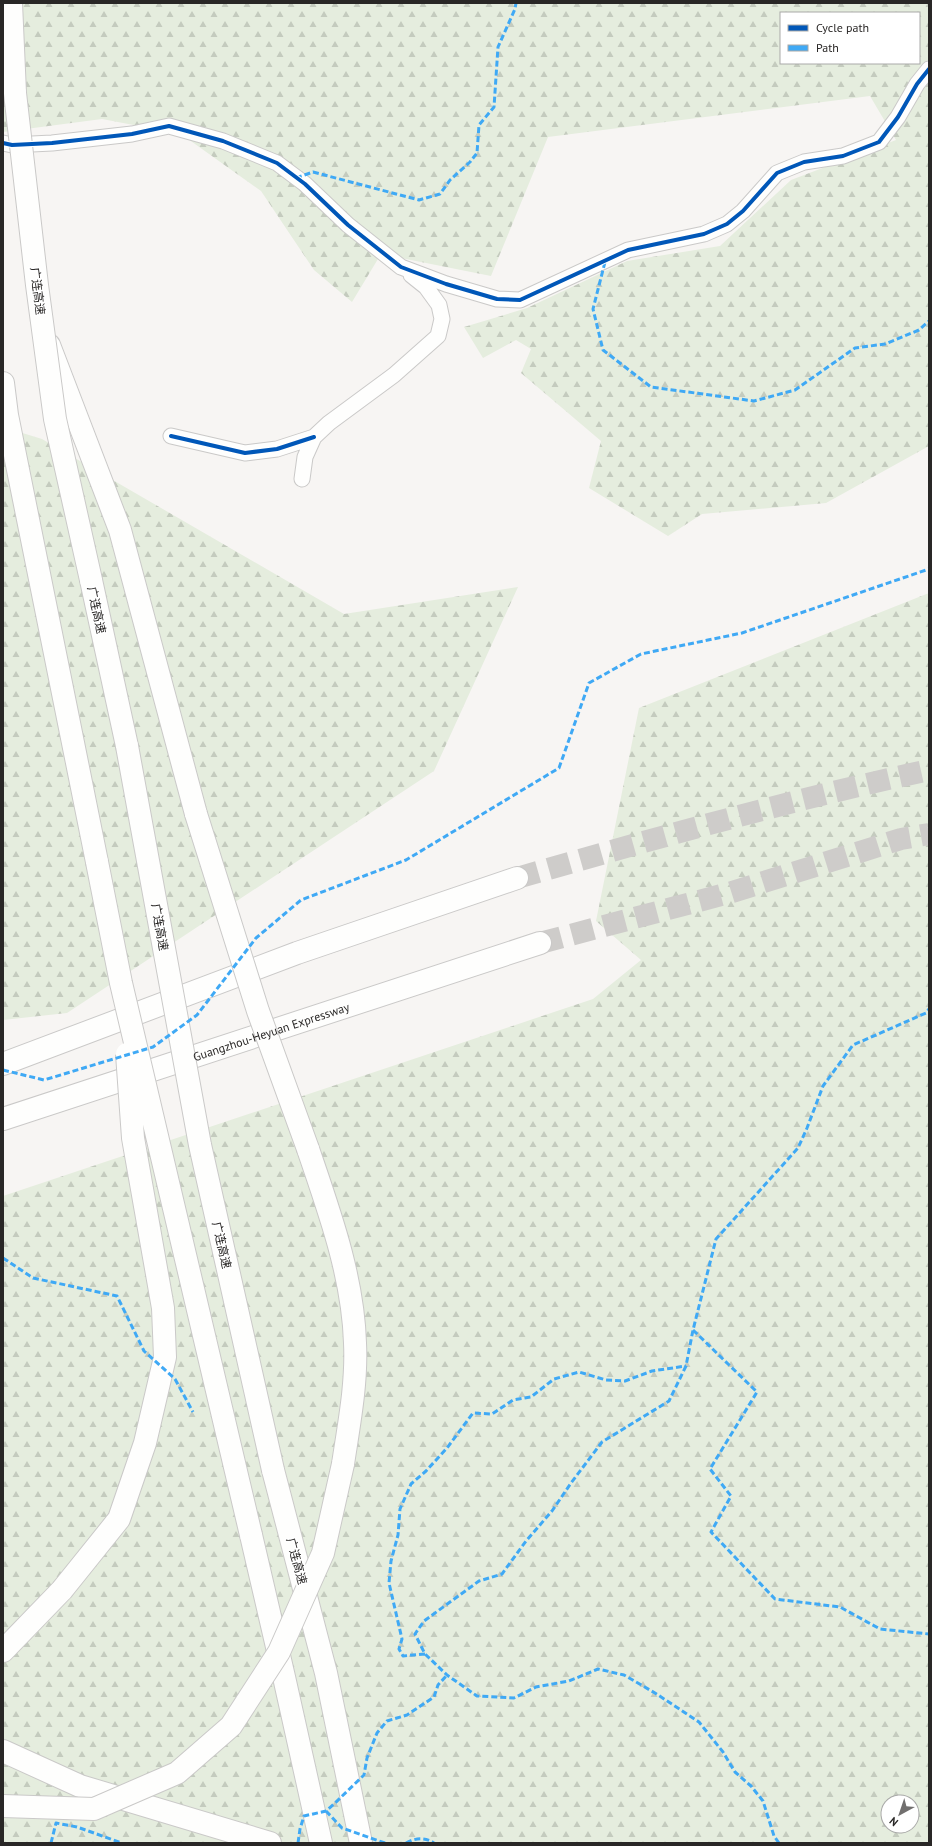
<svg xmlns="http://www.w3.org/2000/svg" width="932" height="1846" viewBox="0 0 932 1846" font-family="'PT Sans','Noto Sans SC',sans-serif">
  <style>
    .forest { fill: url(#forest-firs); fill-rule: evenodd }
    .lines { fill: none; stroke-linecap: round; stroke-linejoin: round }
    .highway-tunnel { stroke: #ceccca; stroke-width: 22; stroke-dasharray: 22 11; stroke-linecap: butt }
    .street-casing { stroke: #cac9c8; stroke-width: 17 }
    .highway-casing { stroke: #cac9c8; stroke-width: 24 }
    .street { stroke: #fefefd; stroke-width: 15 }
    .highway { stroke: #fefefd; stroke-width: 22 }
    .highway-bridge-casing { stroke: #cac9c8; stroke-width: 24; stroke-linecap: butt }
    .highway-bridge { stroke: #fefefd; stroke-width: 22 }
    .quiet { stroke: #3fa9f5; stroke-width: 3; stroke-dasharray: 6 3; stroke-linecap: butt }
    .cycleway-casing { stroke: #fff; stroke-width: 6 }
    .cycleway { stroke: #0057b8; stroke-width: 4 }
    .labels { text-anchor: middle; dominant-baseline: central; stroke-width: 3.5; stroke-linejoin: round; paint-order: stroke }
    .street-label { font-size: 12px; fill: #292726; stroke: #fff }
  </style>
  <defs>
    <pattern id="forest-firs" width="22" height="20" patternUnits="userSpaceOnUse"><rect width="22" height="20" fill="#e5edde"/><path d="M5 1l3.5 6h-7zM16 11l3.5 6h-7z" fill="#c4cbbe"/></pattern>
  </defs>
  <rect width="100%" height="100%" fill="#f7f5f3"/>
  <path class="forest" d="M3 3H929V446L826 503 702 514 668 536 589 488 601 441 521 373 531 349 516 340 483 358 464 327 527 308 627 261 720 246 791 180 896 140 870 96 548 137 491 276 381 254 352 302 314 270 261 191 181 134 102 119 3 132ZM781 13H919V63H781Z
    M3 427 42 439 344 614 518 587 434 771 67 1013 3 1020Z
    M929 593V1843H3V1196L593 999 641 960 596 921 639 708ZM888 1802H912V1826H888Z"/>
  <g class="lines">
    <path class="highway-tunnel" d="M517 878C653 839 790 800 929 770
      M540 943 729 893 901 839 929 834"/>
    <g class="street-casing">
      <path id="street" d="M3 143 12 145 52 143 132 134 169 126 223 141 277 163 305 184 348 225 401 267 446 284 497 299 520 300 628 250 704 234 727 224 743 211 777 173 804 162 843 156 879 142 898 117 917 84 929 69
        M171 436 245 453 277 449 314 437
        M302 479 305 457 314 437 329 423 394 375 438 336 442 319 439 305 426 287 411 275"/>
    </g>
    <g class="highway-casing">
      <g id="highway">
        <path d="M11 3 15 93"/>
        <path d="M49 345 120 530 196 814"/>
        <path d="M3 383 7 415 97 862"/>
        <path d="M91 580 127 746"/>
        <path d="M3 1064 297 953 517 878"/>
        <path id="s1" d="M3 1119 540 943"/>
        <path d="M308 1149C329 1211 353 1276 355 1343 357 1383 349 1424 343 1464"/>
        <path d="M273 1470 326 1673 361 1843"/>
        <path d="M251 1535 284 1677 321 1843"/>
        <path d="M3 1651 62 1590"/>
        <path d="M3 1751 80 1786 270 1843"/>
      </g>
    </g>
    <use href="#street" class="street"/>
    <use href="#highway" class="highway"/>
    <g class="highway-bridge-casing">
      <path id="highway-bridge" d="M15 93 37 285 55 419 91 580
        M127 746 200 1145 273 1470
        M196 814 258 1011 308 1149
        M97 862 121 983 251 1535
        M62 1590 119 1519 145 1443 165 1357 163 1308 133 1138 127 1054
        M3 1806 94 1809 177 1773 231 1726 279 1652 323 1553 343 1464"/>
    </g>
    <use href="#highway-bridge" class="highway-bridge"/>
    <path class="quiet" d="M296 178 313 172 419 200 440 194 450 180 470 162 477 153 479 125 494 107 498 47 515 9 516 3
      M605 262 593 309 603 350 651 387 754 401 795 390 855 348 885 344 919 330 929 321
      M3 1070 44 1080 153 1047 197 1015 256 938 301 900 406 860 559 768 589 683 641 654 742 633 929 569
      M3 1258 33 1278 117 1296 144 1351 175 1379 193 1412
      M693 1330 757 1392 710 1469 731 1496 711 1532 775 1599 840 1607 880 1629 929 1634
      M425 1654 403 1656 399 1649 402 1639 389 1583 391 1561 398 1535 400 1509 411 1484 426 1471 447 1448 473 1413 492 1414 513 1400 531 1397 554 1379 579 1372 606 1380 625 1381 652 1371 686 1366
      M326 1811 342 1828 385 1843
      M51 1843 56 1823 77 1827 122 1843
      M298 1843 300 1829 304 1816 326 1811 335 1803 364 1775 367 1758 377 1733 387 1721 407 1715 434 1697 438 1685 447 1675
      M406 1843C415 1838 425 1837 434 1843
      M779 1843 774 1836 763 1801 751 1786 735 1772 723 1752 699 1722 655 1693 624 1675 598 1669 569 1681 536 1687 514 1698 477 1696 447 1675 425 1654 415 1634 424 1621 479 1581 502 1574 526 1541 552 1511 571 1483 602 1442 669 1401 686 1366 693 1330 716 1239 798 1148 807 1128 823 1086 853 1045 926 1013 929 1009"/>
    <g class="cycleway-casing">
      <path id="cycleway" d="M3 143 12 145 52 143 132 134 169 126 223 141 277 163 305 184 348 225 401 267 446 284 497 299 520 300 628 250 704 234 727 224 743 211 777 173 804 162 843 156 879 142 898 117 917 84 929 69
        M171 436 245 453 277 449 314 437"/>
    </g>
    <use href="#cycleway" class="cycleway"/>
  </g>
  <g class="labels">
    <g class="street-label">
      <text transform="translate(38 291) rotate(83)">广连高速</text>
      <text transform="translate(97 610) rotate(78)">广连高速</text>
      <text transform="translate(160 927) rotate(80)">广连高速</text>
      <text stroke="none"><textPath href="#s1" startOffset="282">Guangzhou-Heyuan Expressway</textPath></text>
      <text transform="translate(222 1245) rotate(77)">广连高速</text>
      <text transform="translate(297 1561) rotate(75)">广连高速</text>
    </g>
  </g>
  <rect width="932" height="1846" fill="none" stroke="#292726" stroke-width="8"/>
  <rect x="780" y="12" width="140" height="52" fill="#ffffff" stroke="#a9a9a8"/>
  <rect x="788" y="25" width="20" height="6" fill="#0057b8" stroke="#a9a9a8"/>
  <text x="816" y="32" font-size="12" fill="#292726">Cycle path</text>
  <rect x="788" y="45" width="20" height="6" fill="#3fa9f5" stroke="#a9a9a8"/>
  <text x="816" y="52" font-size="12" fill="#292726">Path</text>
  <g transform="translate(900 1814) rotate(220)"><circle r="19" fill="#ffffff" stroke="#a9a9a8"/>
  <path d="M0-3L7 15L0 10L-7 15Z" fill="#716f6e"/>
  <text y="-6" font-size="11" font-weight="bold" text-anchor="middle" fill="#292726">N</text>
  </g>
</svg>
